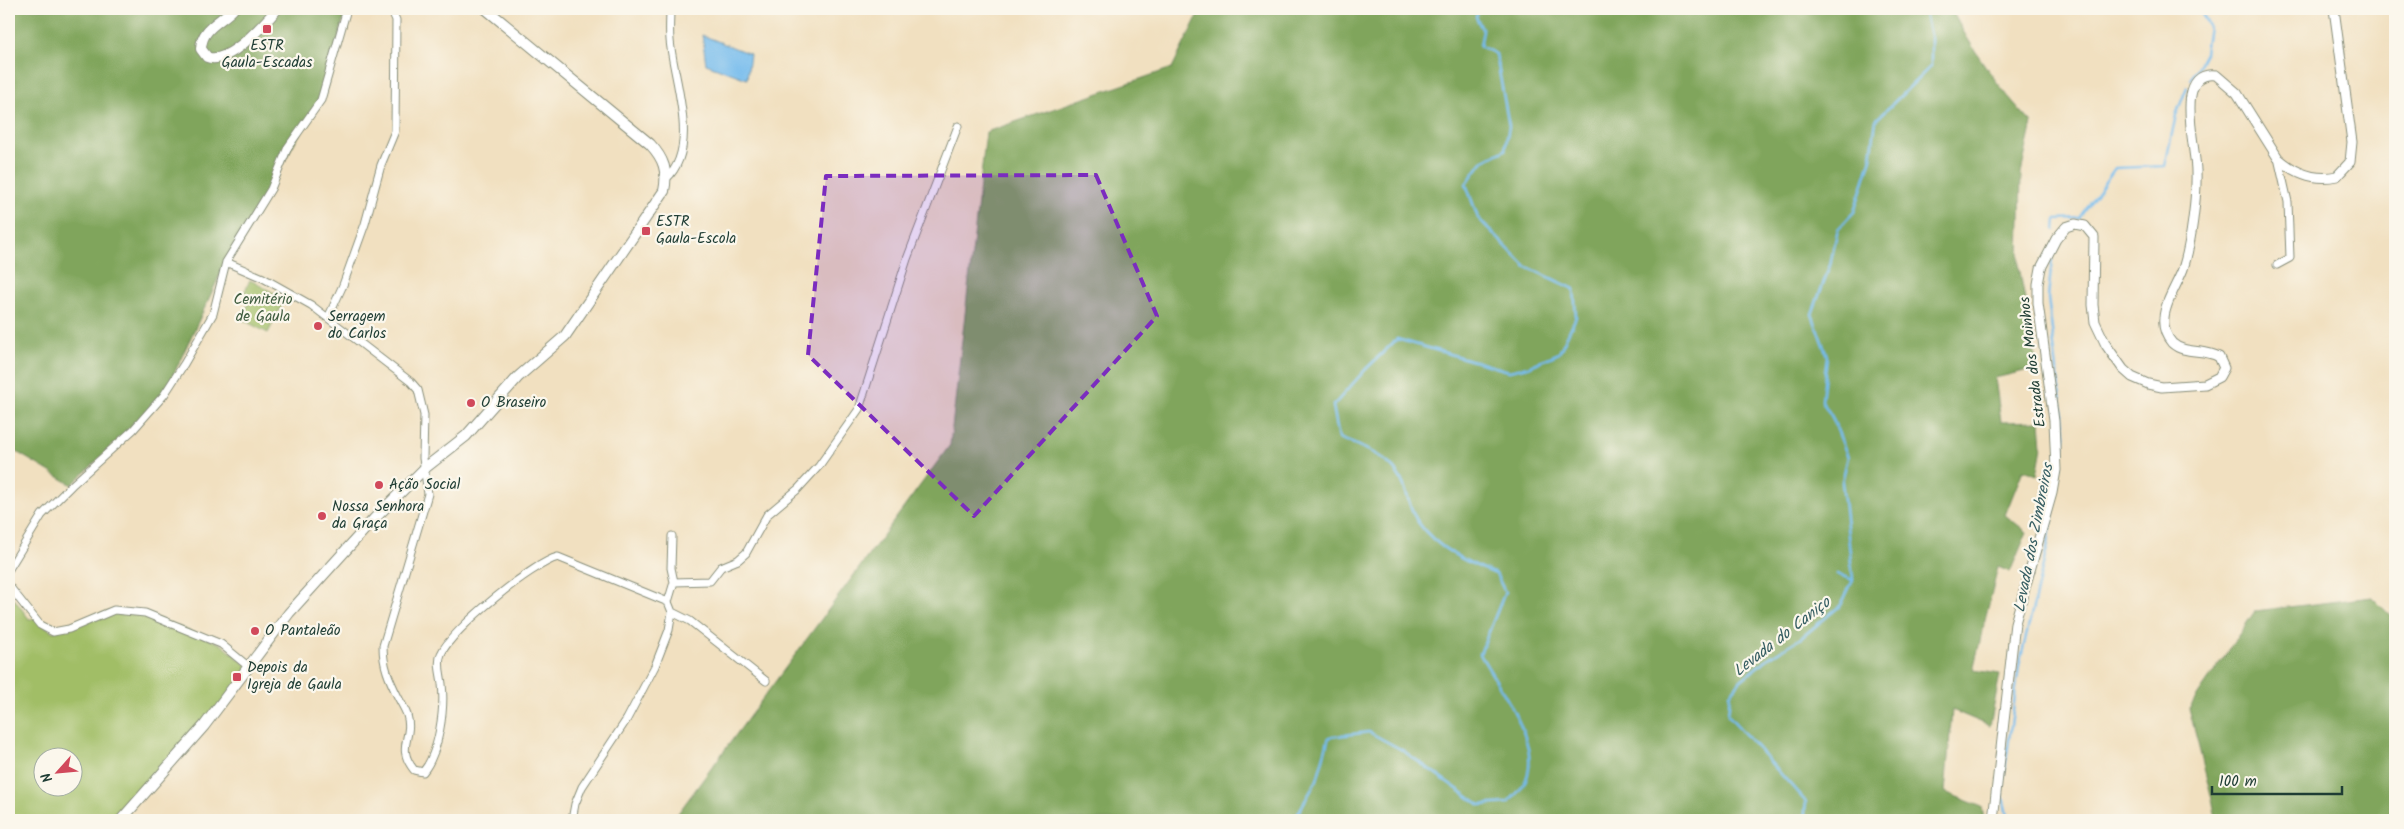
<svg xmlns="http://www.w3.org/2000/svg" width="2404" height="829" viewBox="0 0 2404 829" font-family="Kalam,sans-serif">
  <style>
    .green { fill: #a1be66; stroke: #607e4d; fill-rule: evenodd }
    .forest { fill: #80a55b; stroke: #507148 }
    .water { fill: #76bced; stroke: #4a7c90 }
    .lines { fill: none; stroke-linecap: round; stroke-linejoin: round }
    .stream { stroke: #76bced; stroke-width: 2.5 }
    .minor-casing { stroke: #888e7a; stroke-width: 9 }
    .tertiary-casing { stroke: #888e7a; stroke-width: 11 }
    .secondary-casing { stroke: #888e7a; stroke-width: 12 }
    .minor { stroke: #fff; stroke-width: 7 }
    .tertiary { stroke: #fff; stroke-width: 9 }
    .secondary { stroke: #fff; stroke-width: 10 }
    .marked { fill: #7b2cbf; fill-opacity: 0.2; stroke: #7b2cbf; stroke-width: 4; stroke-dasharray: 10 6; stroke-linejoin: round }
    .poi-dot { fill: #d1495b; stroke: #fbf7ec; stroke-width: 2 }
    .labels { text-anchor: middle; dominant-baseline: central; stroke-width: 4.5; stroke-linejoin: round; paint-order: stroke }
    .poi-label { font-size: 15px; fill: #1f3d34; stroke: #fbf7ec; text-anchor: start }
    .park-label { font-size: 15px; fill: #405d40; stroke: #fbf7ec }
    .street-label { font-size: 15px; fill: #1f3d34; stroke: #fbf7ec }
    .water-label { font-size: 16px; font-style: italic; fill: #355d62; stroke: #fbf7ec }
  </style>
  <rect width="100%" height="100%" fill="#fbf7ec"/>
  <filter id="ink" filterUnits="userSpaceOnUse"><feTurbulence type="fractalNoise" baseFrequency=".02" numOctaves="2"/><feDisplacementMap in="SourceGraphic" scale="10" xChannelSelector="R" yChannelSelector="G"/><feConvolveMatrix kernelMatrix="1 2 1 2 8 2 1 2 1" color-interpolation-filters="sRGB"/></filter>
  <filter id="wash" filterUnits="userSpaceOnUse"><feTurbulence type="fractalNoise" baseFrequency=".0096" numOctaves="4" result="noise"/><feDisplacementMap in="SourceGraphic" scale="20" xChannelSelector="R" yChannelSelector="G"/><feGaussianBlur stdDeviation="1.12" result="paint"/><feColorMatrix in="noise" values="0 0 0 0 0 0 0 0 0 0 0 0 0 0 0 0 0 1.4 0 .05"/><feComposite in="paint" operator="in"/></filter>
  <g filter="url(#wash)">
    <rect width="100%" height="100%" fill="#f1e0c0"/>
    <path class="green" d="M250 280 285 299 268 333 241 319 252 296 244 293Z
      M9 599 15 600 29 619H36L53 632 106 612 145 613 221 644 249 667 204 726 116 820H9ZM42 756H72V786H42Z"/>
    <path class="forest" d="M9 9H346L326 88 226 262 164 395 72 485 15 451 9 458Z
      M1201 9H1951C1973 51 1999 89 2032 123L2021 173 2019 266 2037 368 1995 378 2001 422 2040 421 2042 447 2037 475 2023 470 2005 515 2027 532 2010 572 1998 567 1973 670 2000 674 1990 726 1952 710 1945 792 1982 807 1984 820H673L950 445 986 132 1172 68Z
      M2372 597 2395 620V820H2217L2189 708 2255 611Z"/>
    <path class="water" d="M702 35 750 54 747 79 706 64Z"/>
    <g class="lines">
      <path class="stream" d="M2191 79 2205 53 2209 26 2199 9
        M2055 230 2056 219 2079 218 2115 168 2165 166 2176 115 2187 87
        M2052 259 2048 298 2065 435 2060 467
        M1837 574 1853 580
        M1294 820 1317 780 1329 737 1369 732 1402 750 1480 805 1508 803C1513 797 1519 792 1523 785 1547 748 1498 687 1480 654L1505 592 1496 574C1466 562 1437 549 1418 522 1411 512 1408 497 1404 486 1394 458 1365 448 1339 438L1333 406 1365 370 1397 339 1509 371 1528 367 1559 353 1576 317 1574 289 1525 266 1478 218 1466 184 1482 162 1505 150 1509 126 1496 54 1480 46 1483 31 1476 17 1479 9
        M1804 820 1806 802 1728 715 1730 694 1740 681 1767 659 1801 638 1841 605 1853 580 1842 482 1848 457 1832 417 1822 401 1827 356 1812 314 1830 265 1838 229 1854 212 1871 158 1876 120 1931 66V39L1924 9
        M2008 820 2002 792 2019 666 2048 544 2055 497"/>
    </g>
  </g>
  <g filter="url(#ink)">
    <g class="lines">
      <g class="minor-casing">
        <path id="minor" d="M666 179C701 147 673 79 670 40 669 30 670 19 670 9
          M226 262 263 278 311 305 411 382 418 390 424 415 423 458 428 494 383 646C383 666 389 679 398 697 401 703 405 709 407 715 414 738 395 746 414 770L423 772C439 753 445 709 442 684 441 674 437 663 441 654 451 630 533 563 558 557L668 602 672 612 669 630 655 666 627 719 582 787 575 804 572 820
          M2277 265 2290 258 2288 202 2278 158
          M328 318 343 285 365 224 381 165 395 131 396 20 391 9
          M9 569 42 515 72 485 133 430 164 395 184 364 213 314 226 262 271 189 288 147 321 100 347 9
          M674 582 710 581 721 567 738 560 746 553 767 515 798 489 819 466 859 409 907 259 958 126
          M9 586 40 625 53 632 69 629 114 610 145 613 221 644 249 667
          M668 602 674 582 671 568 672 536
          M672 612 690 621 766 681"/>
      </g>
      <g class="tertiary-casing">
        <path id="tertiary" d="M1993 820 2015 623 2052 493 2056 470 2054 421 2038 303V284L2041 268 2056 239 2066 227 2075 224 2085 226 2094 237 2093 305 2095 322 2106 345 2123 369 2132 377 2148 384 2162 387 2205 384 2219 377 2224 368 2219 357C2204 348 2185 355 2172 343 2166 336 2163 327 2164 318 2165 302 2177 285 2183 269 2191 244 2197 197 2196 171 2196 146 2173 70 2216 75L2237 93 2278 158C2295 173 2314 181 2337 176L2350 162 2352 142 2334 9"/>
      </g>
      <g class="secondary-casing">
        <path id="secondary" d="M233 9C221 22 201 28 201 49L207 57C228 66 264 24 277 9
          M121 820 204 726 289 613 374 519 425 468 466 436 518 377 565 336 664 191C668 171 664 159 650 144L486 9"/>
      </g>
      <use href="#minor" class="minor"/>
      <use href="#tertiary" class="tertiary"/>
      <use href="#secondary" class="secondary"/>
    </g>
  </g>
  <path class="marked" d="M1096 175 1157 316 974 516 808 355 826 176Z"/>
  <g class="poi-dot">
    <rect x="262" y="24" width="10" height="10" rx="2.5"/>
    <rect x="641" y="226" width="10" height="10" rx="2.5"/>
    <circle cx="318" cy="326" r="5"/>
    <circle cx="471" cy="403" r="5"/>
    <circle cx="379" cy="485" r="5"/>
    <circle cx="322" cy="516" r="5"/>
    <circle cx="255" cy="631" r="5"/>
    <rect x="232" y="672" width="10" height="10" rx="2.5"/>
  </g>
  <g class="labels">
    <g class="poi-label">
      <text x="267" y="46" text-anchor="middle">ESTR<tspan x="267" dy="17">Gaula-Escadas</tspan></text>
      <text x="656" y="222">ESTR<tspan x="656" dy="17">Gaula-Escola</tspan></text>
      <text x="328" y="317">Serragem<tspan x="328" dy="17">do Carlos</tspan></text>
      <text x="481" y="403">O Braseiro</text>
      <text x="389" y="485">Ação Social</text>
      <text x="332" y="507">Nossa Senhora<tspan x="332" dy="17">da Graça</tspan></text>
      <text x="265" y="631">O Pantaleão</text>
      <text x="247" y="668">Depois da<tspan x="247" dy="17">Igreja de Gaula</tspan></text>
    </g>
    <g class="park-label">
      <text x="263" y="300">Cemitério<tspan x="263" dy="17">de Gaula</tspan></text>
    </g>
    <g class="street-label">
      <text transform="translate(2033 362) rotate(-97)">Estrada dos Moinhos</text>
    </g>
    <g class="water-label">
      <text transform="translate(2034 538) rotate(-79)">Levada dos Zimbreiros</text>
      <text transform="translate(1782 637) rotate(-38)">Levada do Caniço</text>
    </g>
  </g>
  <rect width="2404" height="829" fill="none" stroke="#fbf7ec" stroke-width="30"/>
  <g transform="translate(58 772) rotate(243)"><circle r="24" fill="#fbf7ec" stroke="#a3ada2"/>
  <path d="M0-4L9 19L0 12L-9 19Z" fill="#d1495b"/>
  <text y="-8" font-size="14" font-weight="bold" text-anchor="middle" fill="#1f3d34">N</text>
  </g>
  <path d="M2212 786v8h130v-8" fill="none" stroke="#1f3d34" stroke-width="2.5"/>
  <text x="2219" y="786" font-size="15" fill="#1f3d34" stroke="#fbf7ec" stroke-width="4" paint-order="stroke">100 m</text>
</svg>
